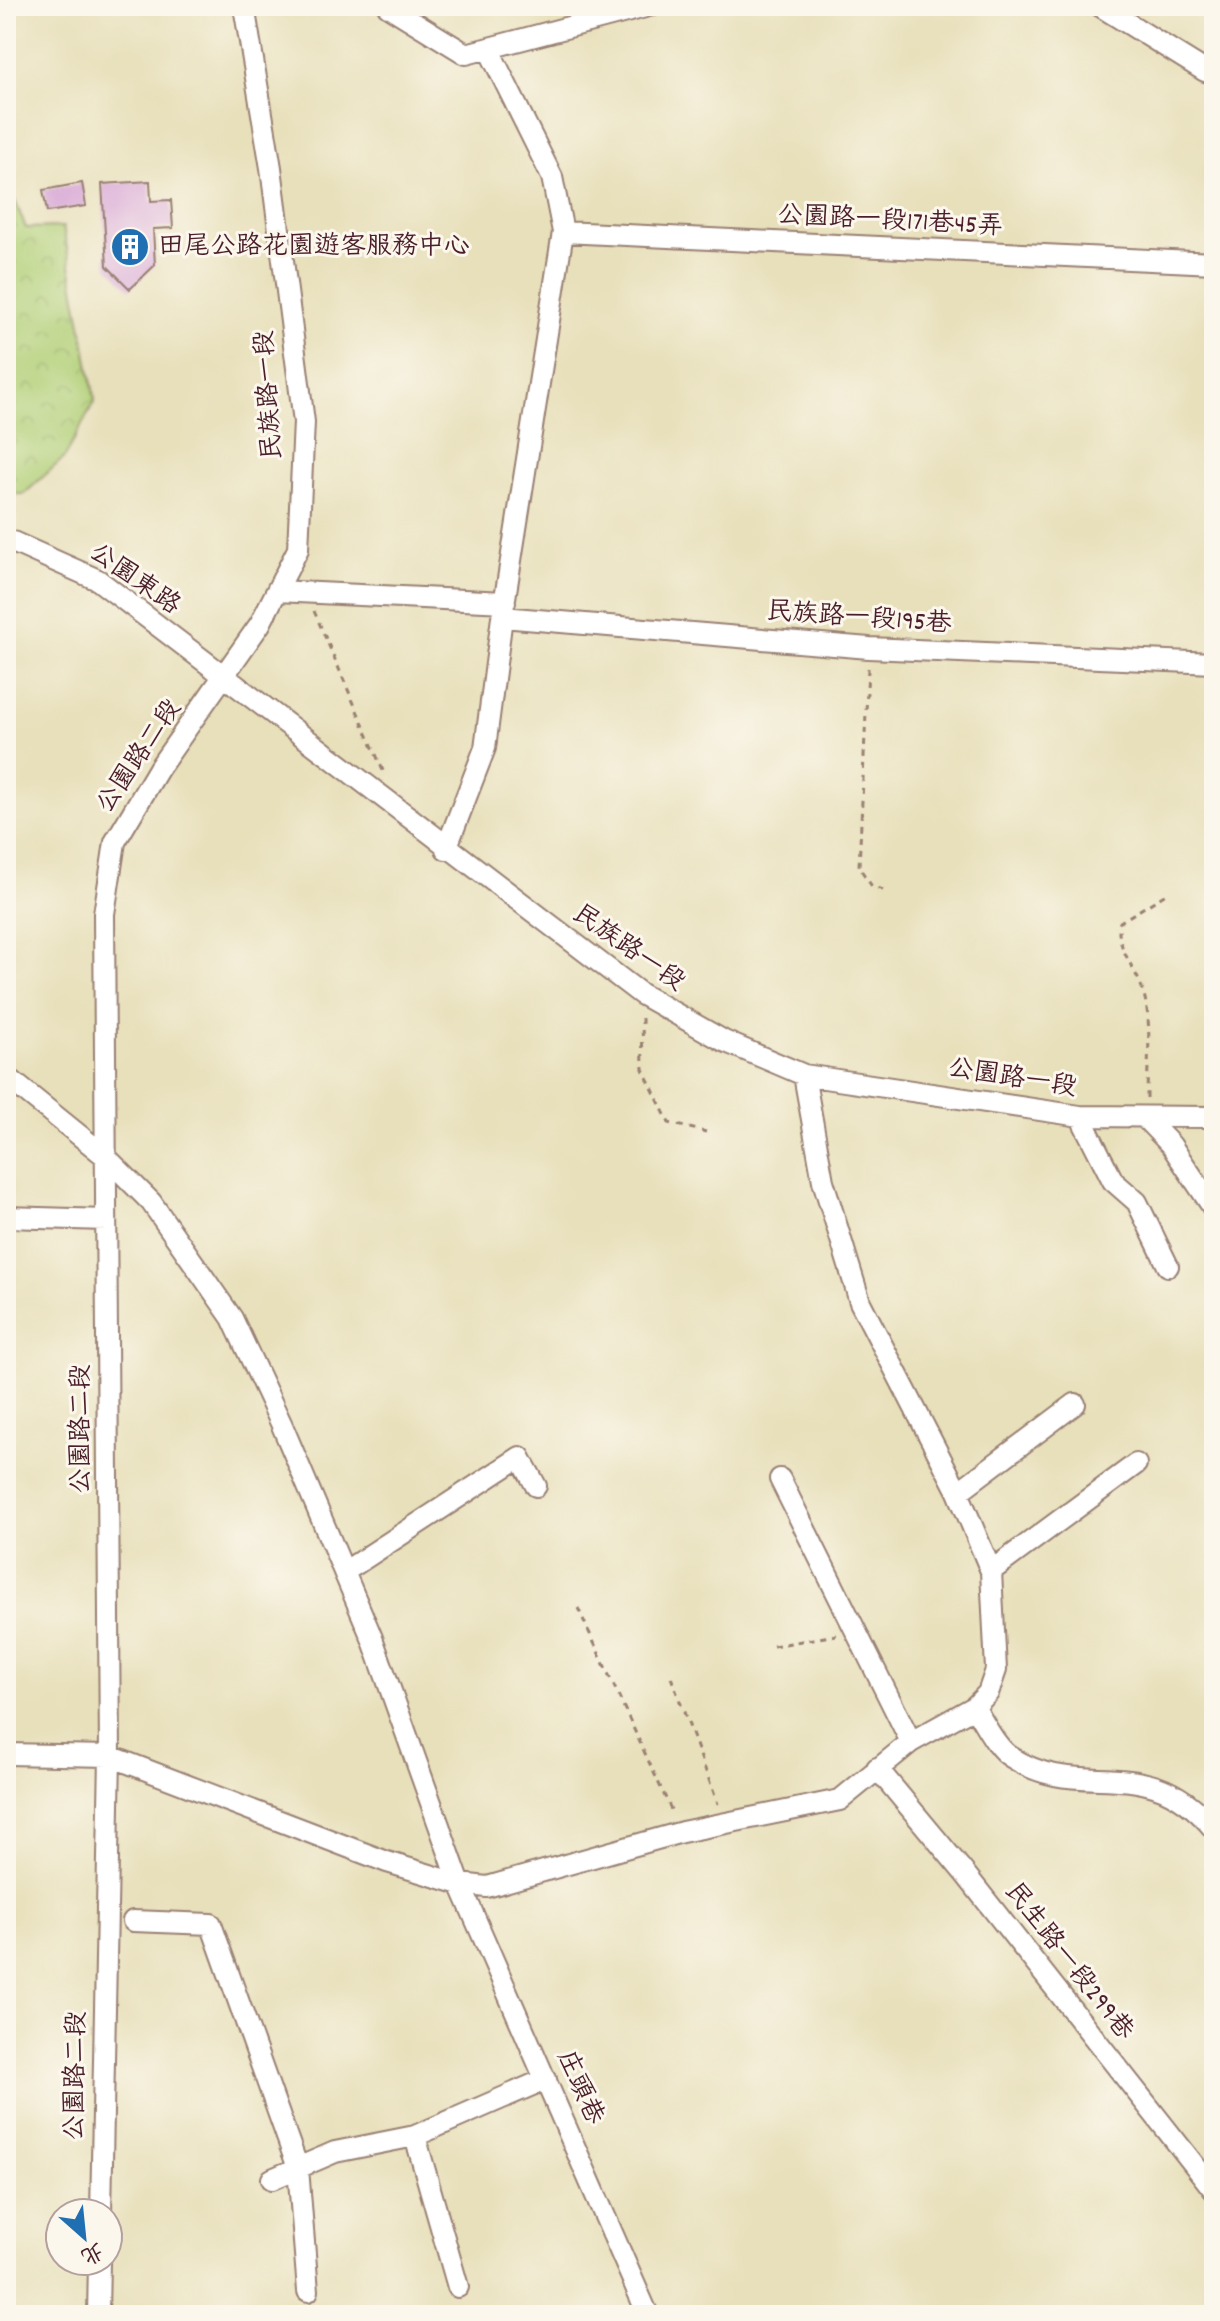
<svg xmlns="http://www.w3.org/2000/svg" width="1220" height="2321" viewBox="0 0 1220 2321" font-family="Dekko,'LXGW WenKai TC',sans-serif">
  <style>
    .park { fill: url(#park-crowns); stroke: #7d7750; stroke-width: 2 }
    .building { fill: #d6a3d5 }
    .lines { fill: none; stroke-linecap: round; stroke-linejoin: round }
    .minor-casing { stroke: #998073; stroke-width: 24 }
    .path { stroke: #998073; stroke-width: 3; stroke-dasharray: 6 6; stroke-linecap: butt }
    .minor { stroke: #fff; stroke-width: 20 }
    .labels { text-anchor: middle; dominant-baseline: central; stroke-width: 6; stroke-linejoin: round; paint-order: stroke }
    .street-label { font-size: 26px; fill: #4a1f2b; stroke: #fbf7ec }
    .poi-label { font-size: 26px; fill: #4a1f2b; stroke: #fbf7ec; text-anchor: start }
  </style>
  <defs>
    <pattern id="park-crowns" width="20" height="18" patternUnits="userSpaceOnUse" patternTransform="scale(2)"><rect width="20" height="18" fill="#b0cf76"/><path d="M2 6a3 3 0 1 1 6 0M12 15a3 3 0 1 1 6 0" fill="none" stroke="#99b166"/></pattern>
  </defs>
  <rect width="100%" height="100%" fill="#fbf7ec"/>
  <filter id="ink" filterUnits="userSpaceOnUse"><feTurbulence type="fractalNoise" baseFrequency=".0125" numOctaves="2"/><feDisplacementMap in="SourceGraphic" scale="16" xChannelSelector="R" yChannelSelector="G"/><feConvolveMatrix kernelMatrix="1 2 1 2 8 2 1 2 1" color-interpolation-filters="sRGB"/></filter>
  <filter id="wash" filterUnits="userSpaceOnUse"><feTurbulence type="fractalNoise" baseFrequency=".006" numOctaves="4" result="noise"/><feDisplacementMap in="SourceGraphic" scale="32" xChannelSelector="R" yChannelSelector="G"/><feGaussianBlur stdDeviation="1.8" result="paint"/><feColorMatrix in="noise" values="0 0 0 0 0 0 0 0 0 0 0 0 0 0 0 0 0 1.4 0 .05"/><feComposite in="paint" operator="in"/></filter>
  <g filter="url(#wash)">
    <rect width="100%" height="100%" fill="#e8e0bb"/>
    <path class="park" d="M6 179 26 228 63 227 95 400 65 457 24 494H6Z"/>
    <g id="blocks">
      <path class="building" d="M150 181 151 201 171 200 173 228 153 229 155 265 130 289 107 266 102 184Z
        M82 183 86 206 47 212 43 190Z"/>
    </g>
  </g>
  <g filter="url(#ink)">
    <use href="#blocks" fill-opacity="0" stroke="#998073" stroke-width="2"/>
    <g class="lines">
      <g class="minor-casing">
        <path id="minor" d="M388 6 466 54 649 6
          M1100 6 1205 71 1214 73
          M563 232 1214 263
          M6 539 98 580 641 994 724 1041 804 1075 1080 1116 1214 1117
          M277 591 505 602
          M502 617 869 648 1214 663
          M446 849 485 748 502 617 563 232 552 177 489 50
          M804 1075 823 1181 860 1302 958 1492 991 1571 996 1670 988 1693 974 1707C984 1722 996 1748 1011 1757 1082 1804 1145 1746 1214 1829
          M6 1076 105 1156 151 1202 232 1318 281 1423 372 1638 460 1884 648 2315
          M1080 1116 1113 1181 1137 1202 1168 1266
          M1146 1119 1171 1145 1214 1209
          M6 1217 106 1220
          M780 1479 911 1742
          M958 1492 1075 1404
          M991 1571 1136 1464
          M344 1572 520 1457 536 1486
          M6 1754 110 1756 387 1862 460 1884 487 1887 682 1832 840 1800 911 1742 974 1707
          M877 1768 966 1875 1214 2190
          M133 1921 211 1924 298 2168 308 2291
          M415 2136 458 2287
          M272 2179 335 2152 415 2136 546 2079
          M101 2213 110 1756 104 914 115 842 159 768 260 624 298 549 304 422 271 168 244 6
          M98 2315 99 2261"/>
      </g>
      <path class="path" d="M314 611 384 773
        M868 668 859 867 871 885 885 891
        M642 1018 643 1069 669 1123 706 1132
        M1147 1098C1147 1064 1153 1024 1143 991 1136 968 1114 946 1120 922L1166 894
        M578 1608 673 1814
        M773 1646 836 1635
        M671 1677 718 1804"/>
      <use href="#minor" class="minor"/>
    </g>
  </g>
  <defs>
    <g id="building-disc" transform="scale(2)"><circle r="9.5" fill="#1f6fb2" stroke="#fbf7ec"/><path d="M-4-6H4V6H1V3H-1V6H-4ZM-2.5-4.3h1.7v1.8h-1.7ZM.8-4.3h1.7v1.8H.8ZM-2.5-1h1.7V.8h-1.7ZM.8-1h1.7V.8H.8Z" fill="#fff"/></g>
  </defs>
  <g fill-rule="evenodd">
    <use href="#building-disc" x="130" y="247"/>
  </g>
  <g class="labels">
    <g class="street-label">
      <text transform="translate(890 222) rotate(3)">公園路一段171巷45弄</text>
      <text transform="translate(270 395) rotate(-94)">民族路一段</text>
      <text transform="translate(134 580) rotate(35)">公園東路</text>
      <text transform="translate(859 619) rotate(4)">民族路一段195巷</text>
      <text transform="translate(140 757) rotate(-56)">公園路二段</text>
      <text transform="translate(628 949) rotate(35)">民族路一段</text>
      <text transform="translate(1012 1079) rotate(9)">公園路一段</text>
      <text transform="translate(82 1429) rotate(-90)">公園路二段</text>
      <text transform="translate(1068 1962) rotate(52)">民生路一段299巷</text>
      <text transform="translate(77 2076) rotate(-89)">公園路二段</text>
      <text transform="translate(579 2088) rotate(66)">庄頭巷</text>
    </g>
    <g class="poi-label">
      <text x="158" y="247">田尾公路花園遊客服務中心</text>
    </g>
  </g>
  <rect width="1220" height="2321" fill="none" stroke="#fbf7ec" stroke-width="32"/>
  <g transform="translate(84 2237) rotate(153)"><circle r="38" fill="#fbf7ec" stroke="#b4a19f" stroke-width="2"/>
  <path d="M0-6L14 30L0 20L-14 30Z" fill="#1f6fb2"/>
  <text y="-12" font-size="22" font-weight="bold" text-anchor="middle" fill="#4a1f2b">北</text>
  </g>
</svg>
